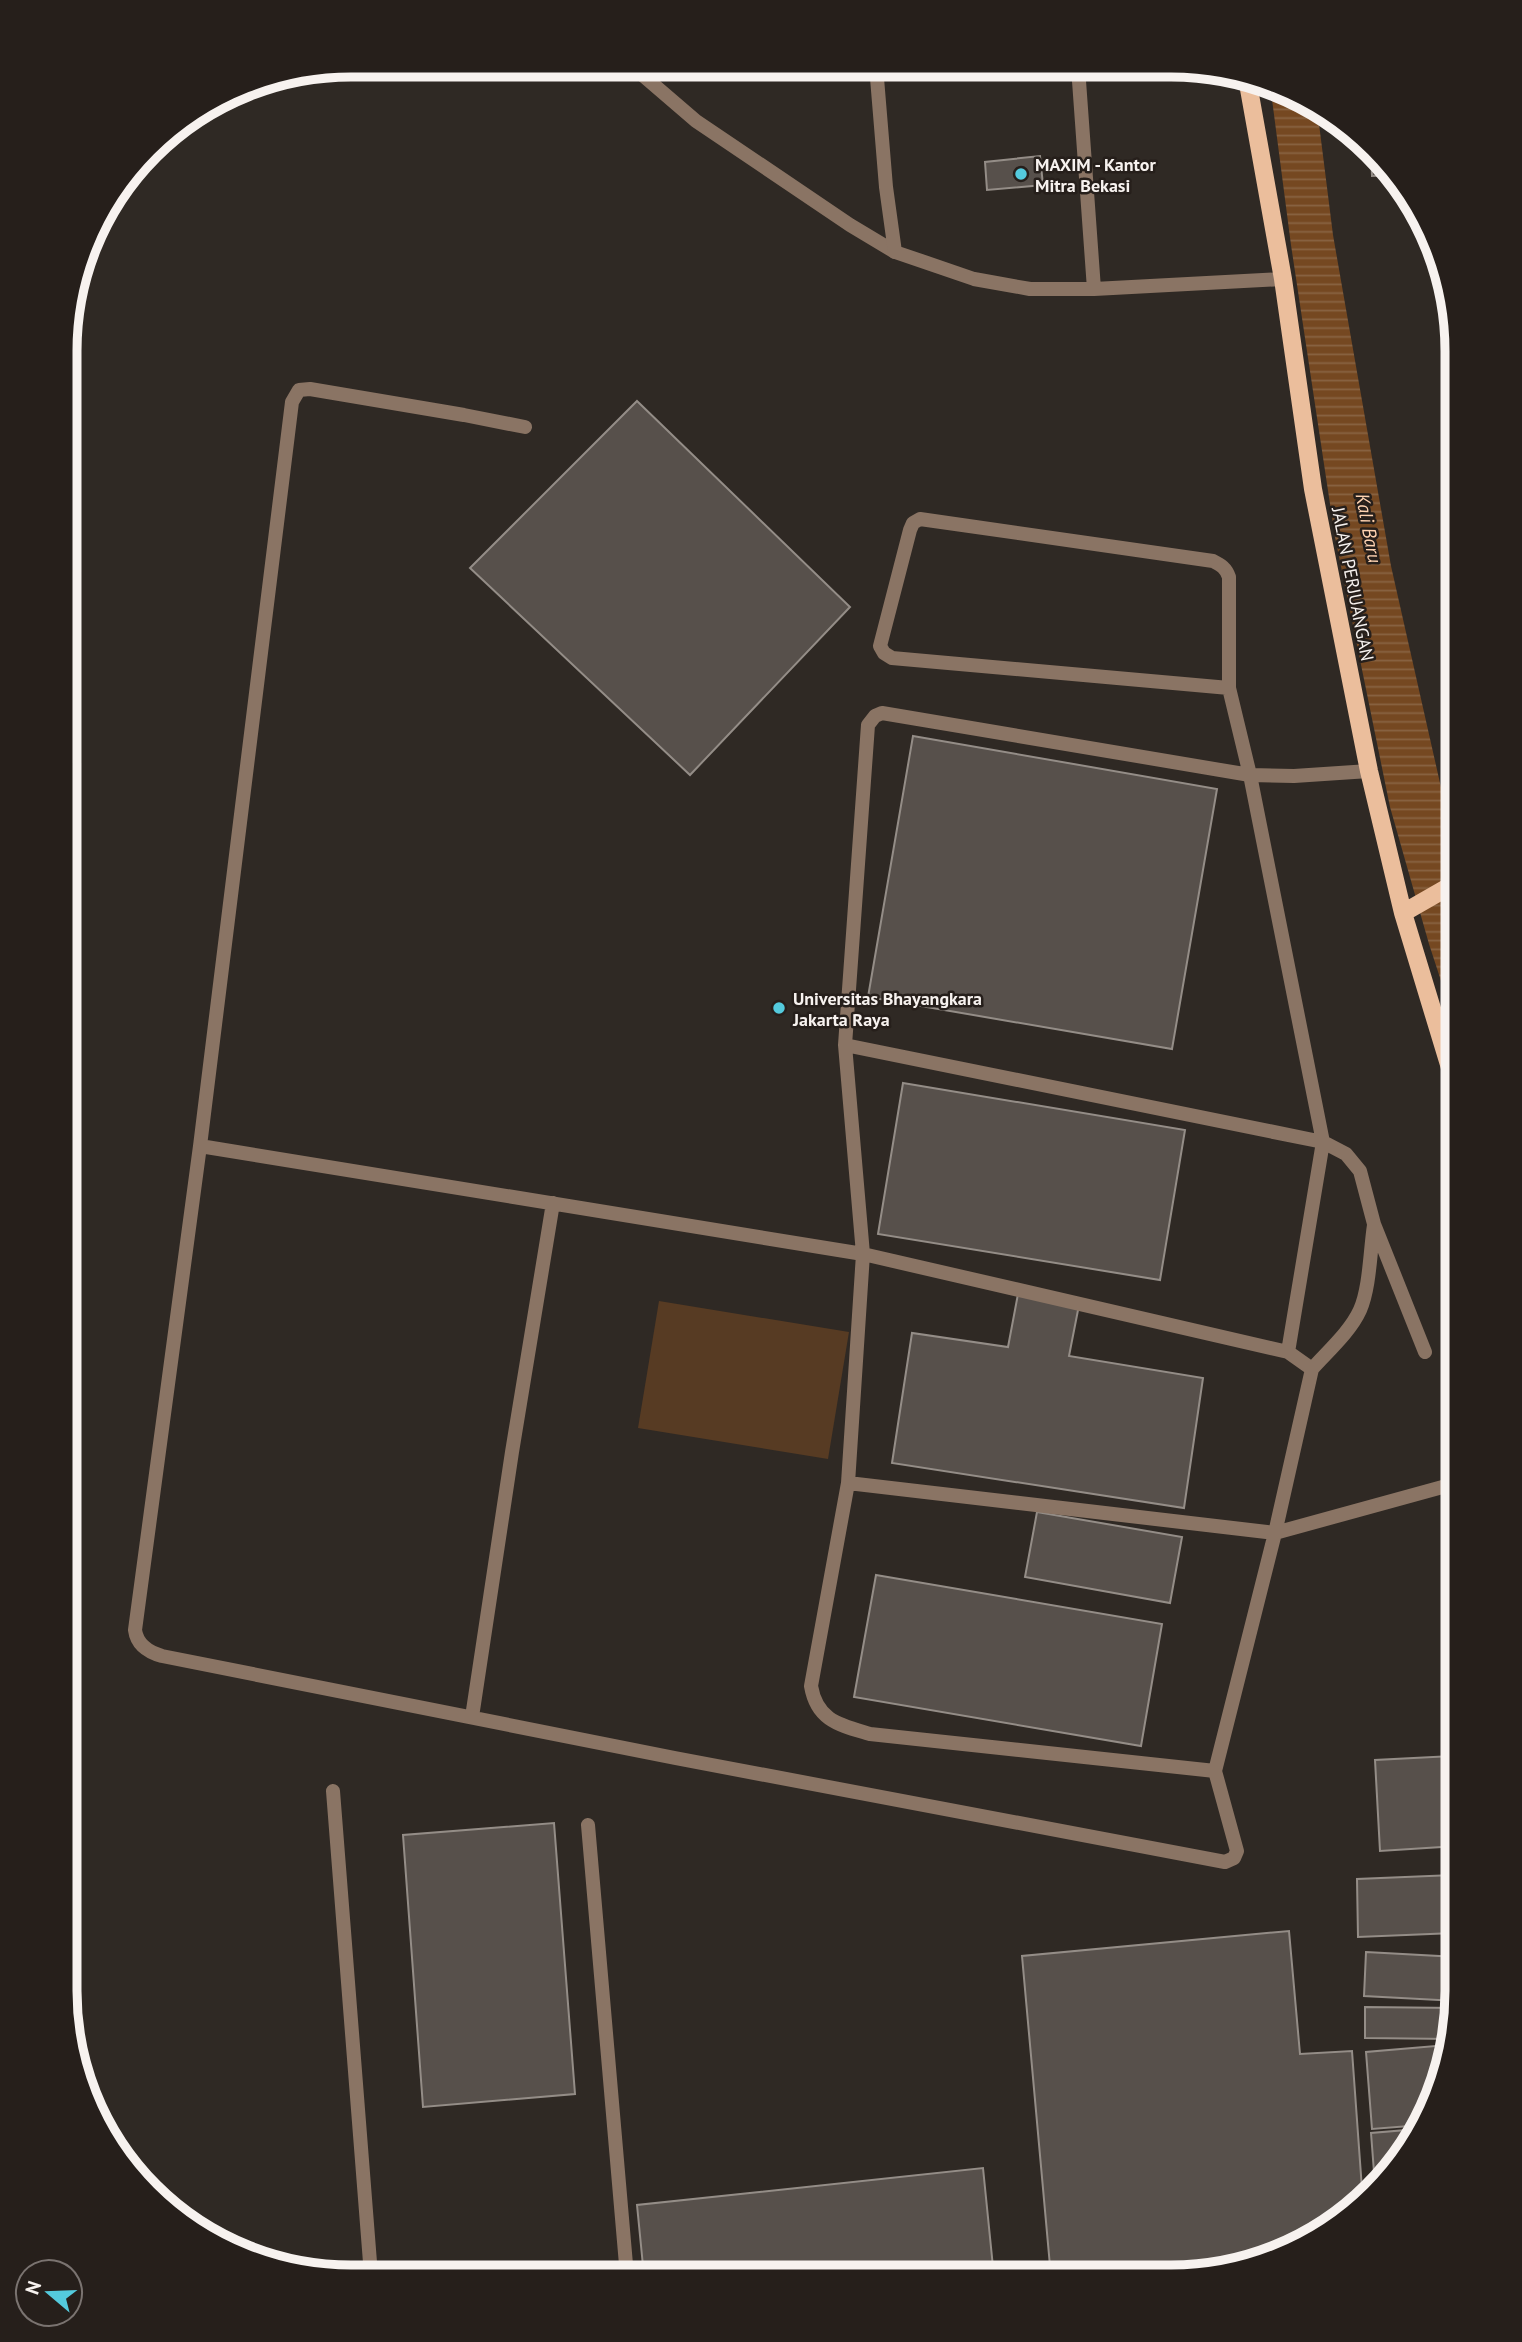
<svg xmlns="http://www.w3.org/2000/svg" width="1522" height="2342" viewBox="0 0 1522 2342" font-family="'PT Sans',sans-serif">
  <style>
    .garden { fill: #573b23 }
    .water { fill: url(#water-rules) }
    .building { fill: #57504b; stroke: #948d87; stroke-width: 2 }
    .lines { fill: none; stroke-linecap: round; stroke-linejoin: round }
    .lane { stroke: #8a7464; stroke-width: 14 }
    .street { stroke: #8a7464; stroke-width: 14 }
    .primary { stroke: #ebbe9c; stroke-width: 18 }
    .poi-dot { fill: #54cadd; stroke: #261f1b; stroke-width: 2.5 }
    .labels { text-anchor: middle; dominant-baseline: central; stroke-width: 5; stroke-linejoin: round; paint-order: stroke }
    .poi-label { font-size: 18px; font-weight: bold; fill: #f7f2ef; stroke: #261f1b; text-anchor: start }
    .street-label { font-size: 18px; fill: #f7f2ef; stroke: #261f1b }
    .water-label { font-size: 19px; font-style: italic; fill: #ffd3b1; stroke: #261f1b }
    .rim { fill: none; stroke: #f7f2ef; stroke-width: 9 }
  </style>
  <defs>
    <pattern id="water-rules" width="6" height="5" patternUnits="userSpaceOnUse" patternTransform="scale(1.75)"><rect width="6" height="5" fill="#754821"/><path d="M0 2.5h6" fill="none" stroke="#896342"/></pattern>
  </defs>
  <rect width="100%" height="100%" fill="#2f2924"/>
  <path class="garden" d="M659 1301 849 1332 828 1459 638 1428Z"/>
  <path class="water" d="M1270 84 1281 87 1317 108 1333 235 1391 566 1447 814 1457 842V1030L1429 944 1390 807 1335 537 1291 245Z"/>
  <path class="building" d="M1371 149 1397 175 1372 176Z
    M1040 156 1043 185 987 190 985 162Z
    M637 401 850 607 690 775 470 568Z
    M913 736 1217 789 1172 1049 868 997Z
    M903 1083 1185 1130 1160 1280 878 1234Z
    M1018 1294 1079 1305 1069 1356 1203 1378 1184 1508 892 1463 912 1333 1008 1347Z
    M1037 1512 1182 1537 1170 1603 1025 1577Z
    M876 1575 1162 1624 1141 1746 854 1697Z
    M1452 1756 1457 1846 1380 1851 1375 1760Z
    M554 1823 575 2094 423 2107 403 1835Z
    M1453 1875 1454 1933 1358 1937 1357 1879Z
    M1289 1931 1300 2054 1352 2051 1363 2203 1281 2255 1172 2277H1051L1022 1956Z
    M1366 1952 1457 1957V2001L1364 1996Z
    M1365 2007 1457 2008V2010L1451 2039 1365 2038Z
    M1447 2045 1448 2053 1442 2084 1422 2125 1372 2129 1366 2052Z
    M1419 2129 1409 2151 1391 2171 1374 2172 1371 2133Z
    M983 2168 994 2277 644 2276 637 2205Z"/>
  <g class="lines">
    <path class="lane" d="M632 66 696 121 850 225 895 252
      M525 427 464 415 310 389 299 390 292 402 200 1146 135 1630C137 1645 148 1652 162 1656L675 1758 1225 1862 1234 1858 1237 1851 1215 1771
      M920 519 1213 561C1221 565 1226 568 1229 577V688L892 658 884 653 880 646 910 530 913 523Z
      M1229 688 1250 775 1323 1142 1288 1352 1312 1369 1275 1533 1215 1771 870 1734C840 1725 817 1721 811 1686L848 1483 863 1254 845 1045 868 725 875 716 882 713 1250 775 1294 776 1369 771
      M845 1045 1323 1142 1346 1154 1360 1171 1374 1224 1425 1352
      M200 1146 863 1254 1288 1352
      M1312 1369C1328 1351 1350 1332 1360 1310 1370 1287 1370 1251 1374 1225
      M848 1483 1275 1533 1457 1483
      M472 1717 512 1452 553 1203
      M333 1791 371 2275
      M588 1825 627 2276"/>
    <path class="street" d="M876 66 886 187 895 252 974 279 1030 289H1094L1283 279
      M1078 67 1094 289"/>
    <path class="primary" d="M1247 78 1283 279 1313 489 1369 771 1403 913 1457 1091
      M1403 913 1457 882"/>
  </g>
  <g class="poi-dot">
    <circle cx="1021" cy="174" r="7"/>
    <circle cx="779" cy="1008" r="7"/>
  </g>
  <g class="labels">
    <g class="poi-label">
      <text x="1035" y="164">MAXIM - Kantor<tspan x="1035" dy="21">Mitra Bekasi</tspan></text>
      <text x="793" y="998">Universitas Bhayangkara<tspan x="793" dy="21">Jakarta Raya</tspan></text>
    </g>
    <g class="street-label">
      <text transform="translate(1353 584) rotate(79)">JALAN PERJUANGAN</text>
    </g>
    <g class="water-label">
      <text transform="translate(1369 528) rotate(79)">Kali Baru</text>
    </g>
  </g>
  <path d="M0 0H1522V2342H0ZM351 77H1171A274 274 0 0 1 1445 351V1991A274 274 0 0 1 1171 2265H351A274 274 0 0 1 77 1991V351A274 274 0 0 1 351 77Z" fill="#261f1b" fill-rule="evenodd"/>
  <path class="rim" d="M351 77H1171A274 274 0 0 1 1445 351V1991A274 274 0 0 1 1171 2265H351A274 274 0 0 1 77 1991V351A274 274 0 0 1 351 77Z"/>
  <g transform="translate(49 2293) rotate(289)"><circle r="33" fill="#261f1b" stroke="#7a7370" stroke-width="2"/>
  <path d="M0-5L12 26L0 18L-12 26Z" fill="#54cadd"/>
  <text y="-10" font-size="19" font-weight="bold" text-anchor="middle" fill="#f7f2ef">N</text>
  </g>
</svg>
